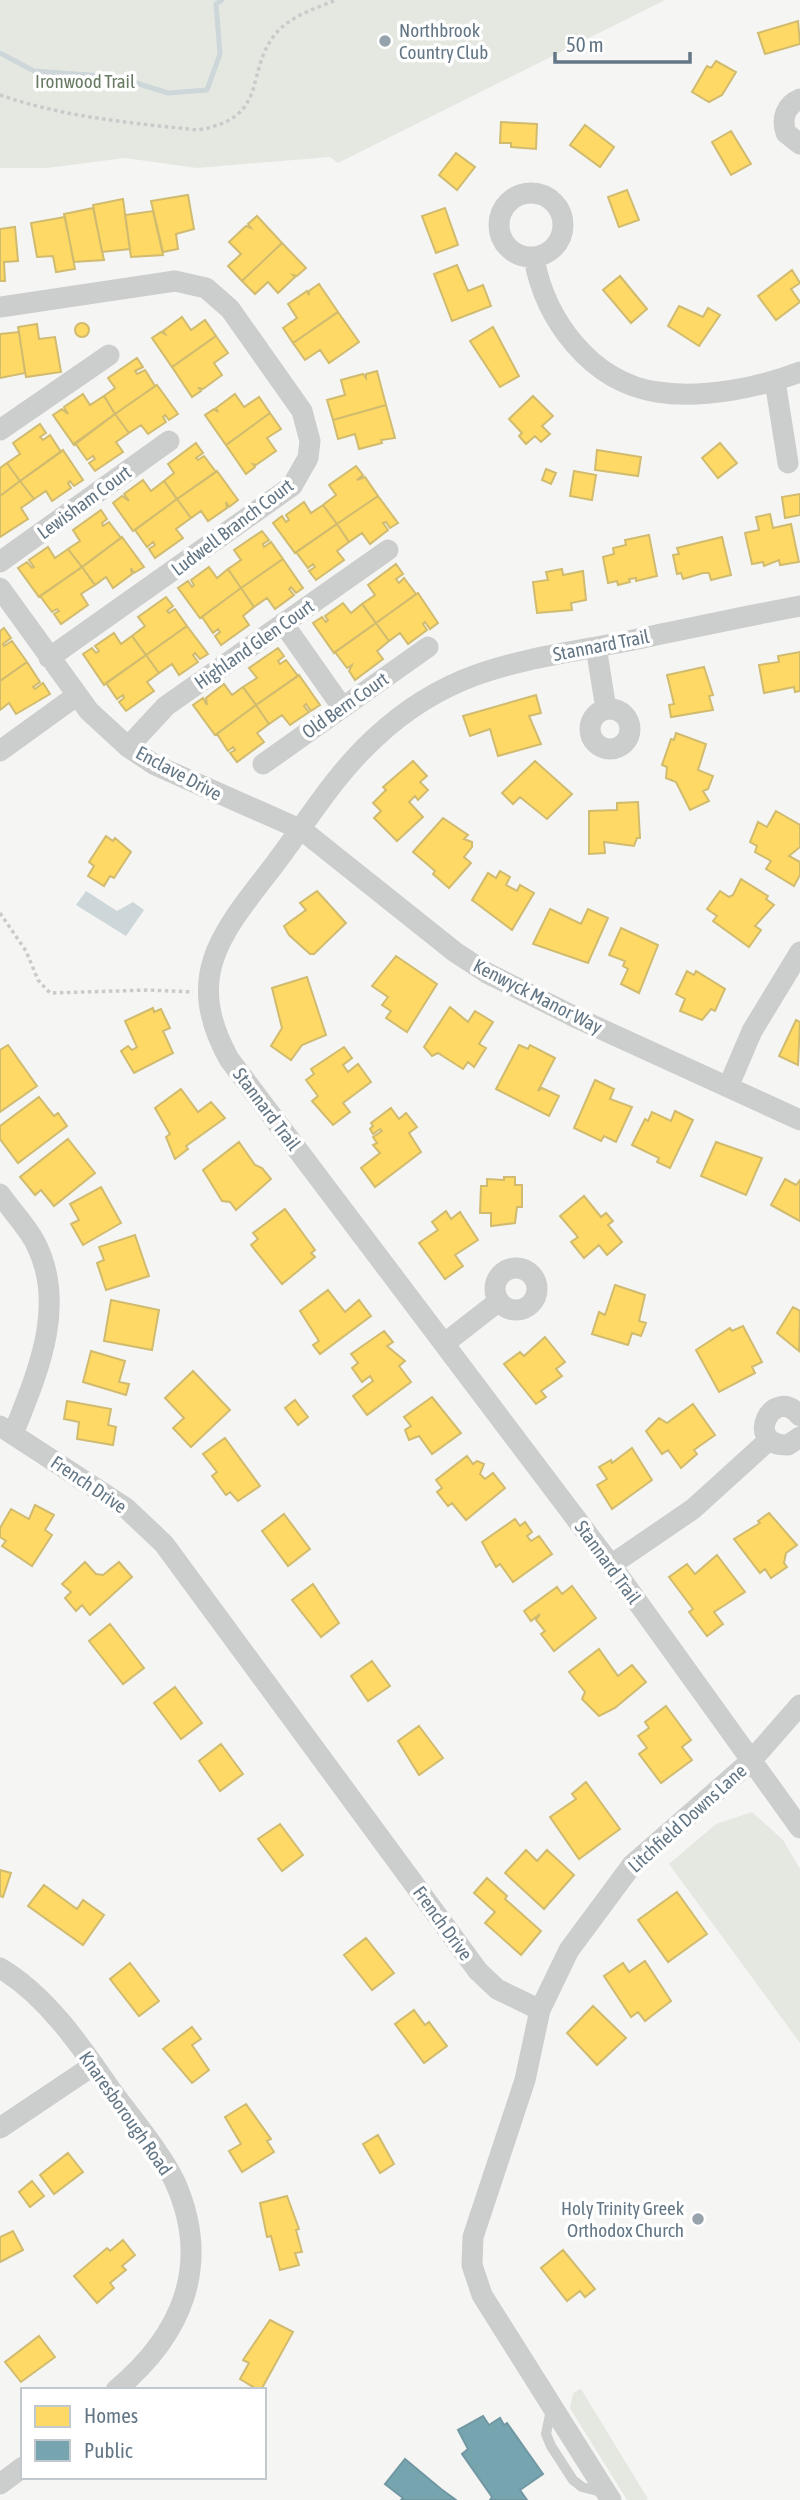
<svg xmlns="http://www.w3.org/2000/svg" width="800" height="2500" viewBox="0 0 800 2500" font-family="'Asap Condensed',sans-serif">
  <style>
    .green { fill: #e4e8e1 }
    .water { fill: #cdd6d8 }
    .homes { fill: #ffd966; stroke: #d0bb6f; stroke-width: 2 }
    .public { fill: #76a5af; stroke: #7097a2; stroke-width: 2 }
    .lines { fill: none; stroke-linecap: round; stroke-linejoin: round }
    .stream { stroke: #cdd6d8; stroke-width: 5 }
    .path { stroke: #cacacb; stroke-width: 3.5; stroke-dasharray: 3.5 3.5; stroke-linecap: butt }
    .lane { stroke: #cccece; stroke-width: 10 }
    .street { stroke: #cccece; stroke-width: 21 }
    .poi-dot { fill: #96a2ac; stroke: #fff; stroke-width: 2.5 }
    .labels { text-anchor: middle; dominant-baseline: central; stroke-width: 7; stroke-linejoin: round; paint-order: stroke }
    .poi-label { font-size: 19px; fill: #637685; stroke: #fff; text-anchor: start }
    .park-label { font-size: 19px; fill: #687b62; stroke: #fff }
    .street-label { font-size: 19px; fill: #637685; stroke: #fff }
  </style>
  <rect width="100%" height="100%" fill="#f5f5f3"/>
  <path class="green" d="M0 0H665L338 163 330 157 197 168 125 158 47 168H0Z
    M752 1812 783 1840 800 1869V2043L669 1864 716 1824Z
    M581 2389 648 2499 646 2500H627L570 2408 573 2393Z"/>
  <path class="water" d="M86 891 117 911 133 902 144 910 126 936 76 905Z"/>
  <path class="homes" d="M798 21 800 44 765 54 758 33Z
    M716 61 736 72 722 95 709 102 692 92 707 66 711 68Z
    M501 122 537 124 536 149 511 147V143H500Z
    M585 125 614 147 600 167 570 145Z
    M731 131 751 164 731 175 712 142Z
    M456 153 475 167 457 190 439 175Z
    M627 190 639 220 619 227 608 197Z
    M188 195 194 229 176 234 178 249 163 252 151 201Z
    M123 199 130 249 102 252 93 205Z
    M93 208 104 260 74 262 64 214Z
    M445 208 458 245 436 253 422 216Z
    M153 211 163 255 131 257 125 215Z
    M257 216 282 243 242 281 228 266 241 254 229 242 246 226 251 228 248 224Z
    M65 217 75 269 56 272 53 256 37 257 31 223Z
    M15 227 18 261 4 262 5 281H0V229Z
    M282 243 306 268 297 276 293 275 295 277 278 293 268 282 255 294 242 281Z
    M457 265 468 291 483 285 491 306 452 321 434 274Z
    M792 270 800 283 791 289 800 302 776 320 758 296Z
    M620 276 647 309 631 323 603 290Z
    M319 284 338 312 293 343 283 328 297 318 288 304 307 291 309 295V291Z
    M679 306 703 317 708 308 720 315 699 346 668 326Z
    M338 312 359 342 329 363 320 350 305 360 293 343Z
    M182 317 191 330 205 320 216 336 172 367 152 338 161 332 165 334 163 331Z
    M75 330a7 7 0 1 1 14 0a7 7 0 1 1-14 0Z
    M37 324 39 339 55 337 61 372 26 377 18 327Z
    M493 327 519 376 500 387 470 341Z
    M19 332 25 373 0 378V334Z
    M216 336 228 353 214 363 222 375 203 389 199 388 201 391 192 397 172 367Z
    M137 358 143 367 135 371 137 374 145 370 155 386 115 414 104 396 115 388 108 378Z
    M377 371 386 405 333 420 327 400 345 395 341 380 363 374 366 378V374Z
    M157 385 178 414 169 420 165 415 163 417 166 422 148 434 141 425 129 433 115 414Z
    M83 394 90 405 104 396 115 414 74 445 53 415 62 409 68 414 64 407Z
    M235 394 244 407 259 397 270 413 226 445 205 415 214 409 218 412 216 408Z
    M533 396 553 416 542 426 550 434 541 442 535 436 526 444 519 436 522 433 509 419Z
    M386 405 395 438 381 440 382 443 359 449 355 434 338 439 333 420Z
    M270 413 281 429 267 438 276 451 256 465 253 464 255 467 246 474 226 445Z
    M115 414 129 433 116 442 123 452 95 471 89 463 95 459 93 456 87 460 75 443Z
    M40 424 46 433 40 437 43 440 50 435 61 452 20 481 7 463 20 454 13 443Z
    M196 443 203 453 196 458 198 460 204 456 216 472 177 499 164 481 174 473 168 464Z
    M720 443 737 463 718 478 702 458Z
    M63 450 83 480 74 486 70 481 68 483 71 488 52 501 46 491 34 499 20 481Z
    M597 450 641 457 638 476 595 470Z
    M7 463 20 481 0 496V468Z
    M356 466 363 475 357 480 365 477 378 496 337 524 323 505 336 495 329 485Z
    M546 469 556 473 551 484 542 480Z
    M217 471 238 500 229 507 226 502 227 508 208 521 201 511 191 518 177 499Z
    M574 471 596 475 592 500 570 496Z
    M143 480 151 491 164 481 177 499 133 531 113 503 122 496 129 501 124 494Z
    M20 481 34 499 21 508 28 519 0 537V496Z
    M800 494V515L785 518 782 497Z
    M378 496 398 523 390 528 386 522 383 523 388 530 370 544 362 533 349 542 337 524Z
    M177 499 191 518 176 529 183 538 155 558 149 549 155 545 153 542 147 547 135 530Z
    M304 502 311 513 323 505 337 524 295 553 273 523 282 516 286 522 289 520 286 515Z
    M101 510 107 519 102 523 103 526 109 522 121 538 82 567 68 549 80 541 73 530Z
    M770 514 773 528 791 524 799 562 780 565 779 560 764 566 763 562 752 564 745 533 759 530 756 517Z
    M337 524 349 542 337 551 344 560 316 580 309 571 315 567 313 564 308 568 296 552Z
    M262 531 269 540 263 544 264 547 271 542 283 559 241 588 228 569 241 560 234 550Z
    M649 535 657 576 636 581V578L629 579 630 582 618 585 617 581 608 583 603 557 614 554 613 548 626 545 625 540Z
    M122 537 144 567 134 573 131 568 132 574 113 588 106 577 95 585 82 567Z
    M722 537 731 575 711 580 709 573H703L683 579 681 573 677 574 673 555 679 554 677 548Z
    M48 547 55 558 68 549 82 567 39 597 18 568 27 562 32 568 34 567 29 560Z
    M283 559 303 588 296 593 291 587 289 589 294 595 275 609 267 598 254 607 241 588Z
    M396 564 403 574 396 579 399 583 404 578 416 594 376 623 362 604 375 595 368 585Z
    M82 567 95 585 81 594 88 605 61 624 54 614 59 611 57 609 52 612 40 596Z
    M209 567 217 578 228 569 241 588 200 618 178 588 188 581 192 587 194 585 191 580Z
    M562 569 563 575 583 571 586 600 571 603 572 610 537 613 533 582 548 580 546 572Z
    M241 588 254 607 243 616 249 625 221 645 215 636 220 632 218 629 213 633 202 617Z
    M418 593 438 623 430 629 425 622 423 624 427 630 408 644 400 633 389 641 376 623Z
    M166 597 173 606 167 611 169 613 175 609 187 626 146 655 132 636 145 626 138 617Z
    M343 603 351 613 362 604 376 623 334 653 313 623 322 617 326 622 328 620 325 616Z
    M376 623 389 641 377 651 383 659 355 680 349 671 352 665 347 668 335 652Z
    M187 626 208 654 200 659 195 653 193 655 198 662 179 675 172 664 159 673 146 655Z
    M4 628 11 638 3 644 4 646 12 641 27 662 0 681V631Z
    M114 633 121 644 132 636 146 655 104 685 83 654 92 648 96 653 99 651 95 646Z
    M278 648 284 656 278 661 280 664 286 660 298 676 256 705 243 687 257 678 249 668Z
    M800 652V691L795 692 794 687 764 693 759 665 779 662 778 656Z
    M146 655 159 673 147 682 154 691 126 711 119 702 124 698 123 695 117 699 106 683Z
    M27 662 40 682 33 687 35 689 43 683 50 694 16 714 9 703 0 710V681Z
    M704 667 713 695 709 696 713 710 671 717 669 705 674 704 667 675Z
    M299 675 320 705 311 711 306 704 304 706 309 712 290 725 282 715 269 724 256 705Z
    M224 684 232 695 243 687 256 705 215 735 193 705 203 698 207 705 206 698Z
    M536 695 541 713 529 716 541 744 498 756 490 729 470 736 463 716Z
    M256 705 269 724 257 733 264 742 237 762 230 753 235 750 233 747 228 751 217 734Z
    M676 733 706 744 698 770 713 776 708 789 703 791 709 801 690 810 676 782 666 778 667 767 662 765 671 739 674 740Z
    M413 761 427 776 420 782 428 790 418 800 415 796 409 802 423 817 397 841 374 818 381 811 373 803 386 790 383 787Z
    M535 761 572 794 547 819 520 797 513 804 502 793Z
    M638 802 640 838H637L634 846 604 842 605 853 589 854V811L617 810V803Z
    M776 811 800 825V847L789 856 800 862V875L794 886 766 869 771 861 755 852 757 846 750 842 758 822 767 827Z
    M443 818 468 835 464 839 472 842V847L464 857 471 863 449 888 433 874 435 871 413 852Z
    M106 836 113 841 115 838 131 852 114 878 110 876 104 886 88 876 94 866 89 862Z
    M500 871 510 877 506 885 517 891 520 885 534 893 512 930 472 900 488 873 496 878Z
    M741 879 768 896 766 899 774 905 755 926 761 930 749 947 713 921 717 916 707 909 720 891 729 897 733 895Z
    M317 891 346 923 314 954H310L289 935 284 926 306 910 300 903Z
    M550 909 581 924 588 909 608 918 588 963 533 944Z
    M621 928 658 945 639 993 621 984 628 969 623 966 625 961 609 955Z
    M396 956 437 984 407 1032 386 1018 391 1011 382 1005 388 997 372 986Z
    M687 971 694 975 696 971 725 989 715 1011 711 1009 702 1020 680 1011 685 999 676 994Z
    M307 977 326 1035 302 1045 291 1060 271 1046 282 1028 272 988Z
    M450 1007 468 1022 475 1011 493 1022 479 1044 486 1048 474 1067 468 1062 463 1069 438 1053 432 1056 424 1047Z
    M153 1008 154 1012 161 1009 170 1028 163 1031 173 1053 134 1073 121 1051 128 1046 132 1050 137 1047 125 1021Z
    M796 1020 800 1022 798 1065 779 1056Z
    M8 1045 37 1086 0 1112V1050Z
    M519 1045 528 1049 530 1045 555 1058 538 1091 542 1088 559 1096 549 1116 496 1089Z
    M344 1047 352 1058 343 1065 348 1072 358 1064 371 1082 343 1103 350 1112 333 1125 312 1101 318 1096 306 1080 314 1074 311 1069Z
    M595 1080 614 1089 610 1099 632 1107 616 1142 604 1136 601 1141 574 1128Z
    M181 1089 198 1112 211 1102 225 1118 186 1146 188 1149 175 1159 166 1137 170 1134 155 1108Z
    M39 1097 54 1116 58 1113 67 1126 18 1163 0 1139V1126Z
    M391 1108 399 1119 406 1113 417 1127 409 1133 421 1152 375 1187 361 1168 380 1153 373 1145 377 1143 373 1137 382 1131 380 1129 373 1134 370 1129 373 1126 371 1123Z
    M675 1111 693 1120 670 1168 657 1162 659 1158 632 1145 645 1119 648 1121 652 1112 671 1121Z
    M68 1139 95 1173 54 1206 41 1190 35 1195 20 1177Z
    M239 1142 255 1165 262 1168 271 1179 236 1210 230 1202 222 1201 203 1170Z
    M716 1142 762 1158 746 1195 701 1176Z
    M504 1177H515V1185H522V1207H517L515 1223 491 1226V1213H480L481 1186H487V1179L504 1180Z
    M785 1179 796 1185 800 1180V1221L771 1205Z
    M101 1187 121 1223 83 1245 71 1224 79 1220 70 1204Z
    M584 1196 601 1217 606 1213 613 1221 608 1225 622 1242 607 1255 599 1245 584 1258 571 1242 578 1237 560 1216Z
    M285 1209 315 1250 311 1253 315 1257 282 1284 251 1245 258 1239 253 1233Z
    M446 1211 451 1219 460 1212 478 1240 455 1255 463 1266 445 1279 419 1243 438 1230 432 1222Z
    M135 1235 149 1276 106 1290 97 1263 104 1260 99 1247Z
    M615 1285 645 1295 639 1321 646 1323 641 1336 632 1333 628 1345 592 1334 599 1312 605 1315Z
    M328 1290 345 1312 359 1300 371 1316 320 1354 313 1345 319 1341 300 1311Z
    M111 1300 159 1310 152 1350 104 1341Z
    M793 1307 800 1311 799 1351 777 1333Z
    M743 1326 762 1362 752 1367 755 1373 719 1392 696 1350 730 1328 732 1331Z
    M384 1331 393 1342 387 1346 405 1361 399 1366 411 1382 367 1415 353 1396 373 1381 370 1376 362 1382 352 1368 358 1363 351 1354Z
    M545 1337 565 1362 556 1369 562 1376 541 1391 546 1397 536 1404 504 1364 520 1352 524 1356Z
    M91 1351 125 1361 119 1382 129 1384 126 1395 83 1382Z
    M193 1371 230 1410 191 1447 173 1428 184 1418 165 1398Z
    M432 1397 461 1433 432 1454 419 1436 409 1440 405 1430 411 1426 404 1417Z
    M295 1400 308 1417 298 1425 285 1408Z
    M67 1401 111 1409 108 1425 116 1427 113 1445 77 1439 79 1422 64 1419Z
    M693 1404 715 1435 694 1450 697 1454 681 1468 668 1450 662 1454 646 1431 659 1418 667 1423Z
    M225 1438 260 1486 238 1501 230 1492 226 1495 212 1476 217 1472 203 1454Z
    M632 1448 652 1480 612 1509 597 1485 607 1479 599 1467 611 1460 612 1463Z
    M467 1456 473 1464 477 1461 484 1464 480 1474 485 1479 493 1473 505 1488 466 1520 452 1503 448 1506 437 1492 442 1488 436 1480Z
    M35 1505 54 1515 45 1530 52 1535 32 1566 2 1546 6 1541 0 1537V1528L11 1509 29 1519Z
    M769 1513 797 1545 786 1553 784 1563 787 1567 771 1578 765 1569 760 1573 734 1539 760 1523 758 1521Z
    M284 1514 310 1549 288 1566 262 1531Z
    M515 1519 520 1526 525 1522 532 1532 527 1536 531 1541 539 1536 552 1554 513 1582 500 1564 496 1567 482 1542Z
    M717 1555 745 1592 714 1612 723 1624 707 1636 689 1612 693 1609 669 1577 687 1564 695 1574Z
    M85 1562 96 1574 103 1575 119 1562 132 1577 90 1615 82 1605 76 1611 65 1598 71 1592 62 1584Z
    M313 1584 339 1623 321 1637 292 1600Z
    M572 1586 596 1618 554 1651 541 1634 545 1631 536 1620 540 1614 531 1621 524 1611 557 1587 562 1594Z
    M110 1624 144 1668 123 1684 89 1641Z
    M599 1649 618 1676 632 1665 646 1682 615 1708 599 1716 582 1699 585 1692 569 1672Z
    M372 1661 390 1686 368 1701 351 1676Z
    M175 1687 202 1723 181 1739 154 1703Z
    M666 1706 691 1740 682 1747 692 1760 661 1783 639 1754 647 1748 638 1736 649 1728 645 1722Z
    M419 1726 443 1758 419 1775 398 1741Z
    M221 1744 243 1774 220 1791 199 1761Z
    M586 1782 620 1829 579 1859 550 1817 576 1799 572 1794Z
    M280 1824 303 1855 282 1871 258 1839Z
    M526 1850 537 1861 547 1850 574 1875 544 1909 505 1873Z
    M0 1870 11 1873 3 1897 0 1896Z
    M487 1878 507 1896 505 1899 541 1931 521 1955 485 1923 495 1912 474 1893Z
    M44 1885 77 1909 83 1900 104 1915 83 1945 28 1906Z
    M677 1892 707 1934 668 1962 638 1920Z
    M366 1938 394 1973 372 1990 344 1955Z
    M645 1961 671 2001 645 2021 638 2012 631 2017 604 1976 623 1963 629 1972Z
    M130 1963 159 2001 139 2016 110 1979Z
    M593 2006 626 2038 597 2065 567 2033Z
    M414 2010 425 2025 429 2022 447 2046 424 2063 395 2024Z
    M192 2027 201 2039 192 2045 209 2070 192 2083 163 2049Z
    M246 2104 271 2139 267 2141 274 2152 242 2172 229 2151 241 2144 225 2117Z
    M378 2135 394 2164 380 2173 363 2144Z
    M68 2153 83 2172 54 2194 40 2175Z
    M32 2181 44 2196 30 2207 19 2192Z
    M287 2196 299 2229 296 2230 302 2252 295 2253 299 2265 280 2270 271 2236 267 2237 260 2203Z
    M13 2231 23 2250 0 2262V2237Z
    M123 2240 135 2255 122 2266 126 2270 110 2283 114 2288 97 2303 74 2276 107 2248 110 2251Z
    M563 2250 595 2289 585 2297 580 2291 567 2301 541 2268Z
    M270 2320 293 2332 261 2390H258L240 2379 249 2363 243 2360Z
    M39 2336 55 2357 21 2382 5 2362Z"/>
  <path class="public" d="M483 2416 489 2425 500 2418 504 2425 507 2423 543 2474 520 2490 527 2500H490L492 2497 462 2454 468 2449 458 2430Z
    M405 2459 441 2489 456 2500H401L403 2498 385 2484Z"/>
  <g class="lines">
    <path class="stream" d="M0 53 34 71 117 77 168 93 207 90 220 54 216 4 222 0"/>
    <path class="path" d="M0 95C63 117 131 123 198 130 273 117 242 71 278 31 293 15 317 8 336 0
      M0 913 26 951 38 980 50 993 148 990 193 992"/>
    <path class="lane" d="M551 2410 546 2434 551 2446 573 2480 582 2487 605 2493"/>
    <path class="street" d="M800 99C786 105 781 118 786 133L800 144
      M499 225a32 32 0 1 1 64 0a32 32 0 1 1-64 0Z
      M534 258C545 320 591 382 657 392 702 399 758 388 800 372
      M0 307 175 281 206 288 230 309 302 411 310 441 308 458 292 486 49 658
      M775 381 788 463
      M0 430 109 355
      M0 562 169 441
      M0 588 89 711 128 747 155 765 302 830 455 952 487 973 579 1019 800 1120
      M800 606C741 617 682 630 623 642 526 661 453 665 376 737 332 777 304 827 268 873 218 937 185 979 229 1059L611 1565 800 1828
      M283 623 342 707
      M596 647 606 709
      M590 729a20 20 0 1 1 40 0a20 20 0 1 1-40 0Z
      M128 747 166 706 388 550
      M0 751 76 696
      M263 764 428 647
      M729 1085 752 1031 800 952
      M0 1194C11 1210 26 1225 35 1242 68 1305 37 1374 13 1434
      M495 1289a21 21 0 1 1 42 0a21 21 0 1 1-42 0Z
      M445 1343 499 1301
      M800 1416C773 1383 742 1446 788 1445L800 1437
      M0 1426 126 1508 164 1544 478 1971 497 1989 540 2010
      M611 1565 693 1509 769 1440
      M0 1968C46 1995 81 2046 111 2090 130 2116 162 2154 175 2182 212 2265 182 2335 116 2390
      M0 2128 94 2065
      M0 2484 23 2467
      M611 2500 482 2295 472 2265 473 2237 525 2080 540 2010 569 1950 632 1865 752 1760 800 1705"/>
  </g>
  <g class="poi-dot">
    <circle cx="385" cy="41" r="7"/>
    <circle cx="698" cy="2219" r="7"/>
  </g>
  <g class="labels">
    <g class="poi-label">
      <text x="399" y="30">Northbrook<tspan x="399" dy="22">Country Club</tspan></text>
      <text x="684" y="2208" text-anchor="end">Holy Trinity Greek<tspan x="684" dy="22">Orthodox Church</tspan></text>
    </g>
    <g class="park-label">
      <text x="85" y="81">Ironwood Trail</text>
    </g>
    <g class="street-label">
      <text transform="translate(84 502) rotate(-36)">Lewisham Court</text>
      <text transform="translate(232 527) rotate(-37)">Ludwell Branch Court</text>
      <text transform="translate(254 644) rotate(-35)">Highland Glen Court</text>
      <text transform="translate(601 645) rotate(-11)">Stannard Trail</text>
      <text transform="translate(345 705) rotate(-35)">Old Bern Court</text>
      <text transform="translate(179 773) rotate(28)">Enclave Drive</text>
      <text transform="translate(538 996) rotate(27)">Kenwyck Manor Way</text>
      <text transform="translate(267 1109) rotate(53)">Stannard Trail</text>
      <text transform="translate(89 1484) rotate(34)">French Drive</text>
      <text transform="translate(608 1562) rotate(54)">Stannard Trail</text>
      <text transform="translate(687 1818) rotate(-42)">Litchfield Downs Lane</text>
      <text transform="translate(443 1923) rotate(54)">French Drive</text>
      <text transform="translate(126 2113) rotate(55)">Knaresborough Road</text>
    </g>
  </g>
  <rect x="21" y="2388" width="245" height="91" fill="#ffffff" stroke="#c1c8ce" stroke-width="2"/>
  <rect x="35" y="2406" width="35" height="21" fill="#ffd966" stroke="#c1c8ce" stroke-width="2"/>
  <text x="84" y="2423" font-size="21" fill="#637685">Homes</text>
  <rect x="35" y="2440" width="35" height="21" fill="#76a5af" stroke="#c1c8ce" stroke-width="2"/>
  <text x="84" y="2458" font-size="21" fill="#637685">Public</text>
  <path d="M555 52v10h135v-10" fill="none" stroke="#637685" stroke-width="3.5"/>
  <text x="566" y="52" font-size="21" fill="#637685" stroke="#ffffff" stroke-width="5" paint-order="stroke">50 m</text>
</svg>
